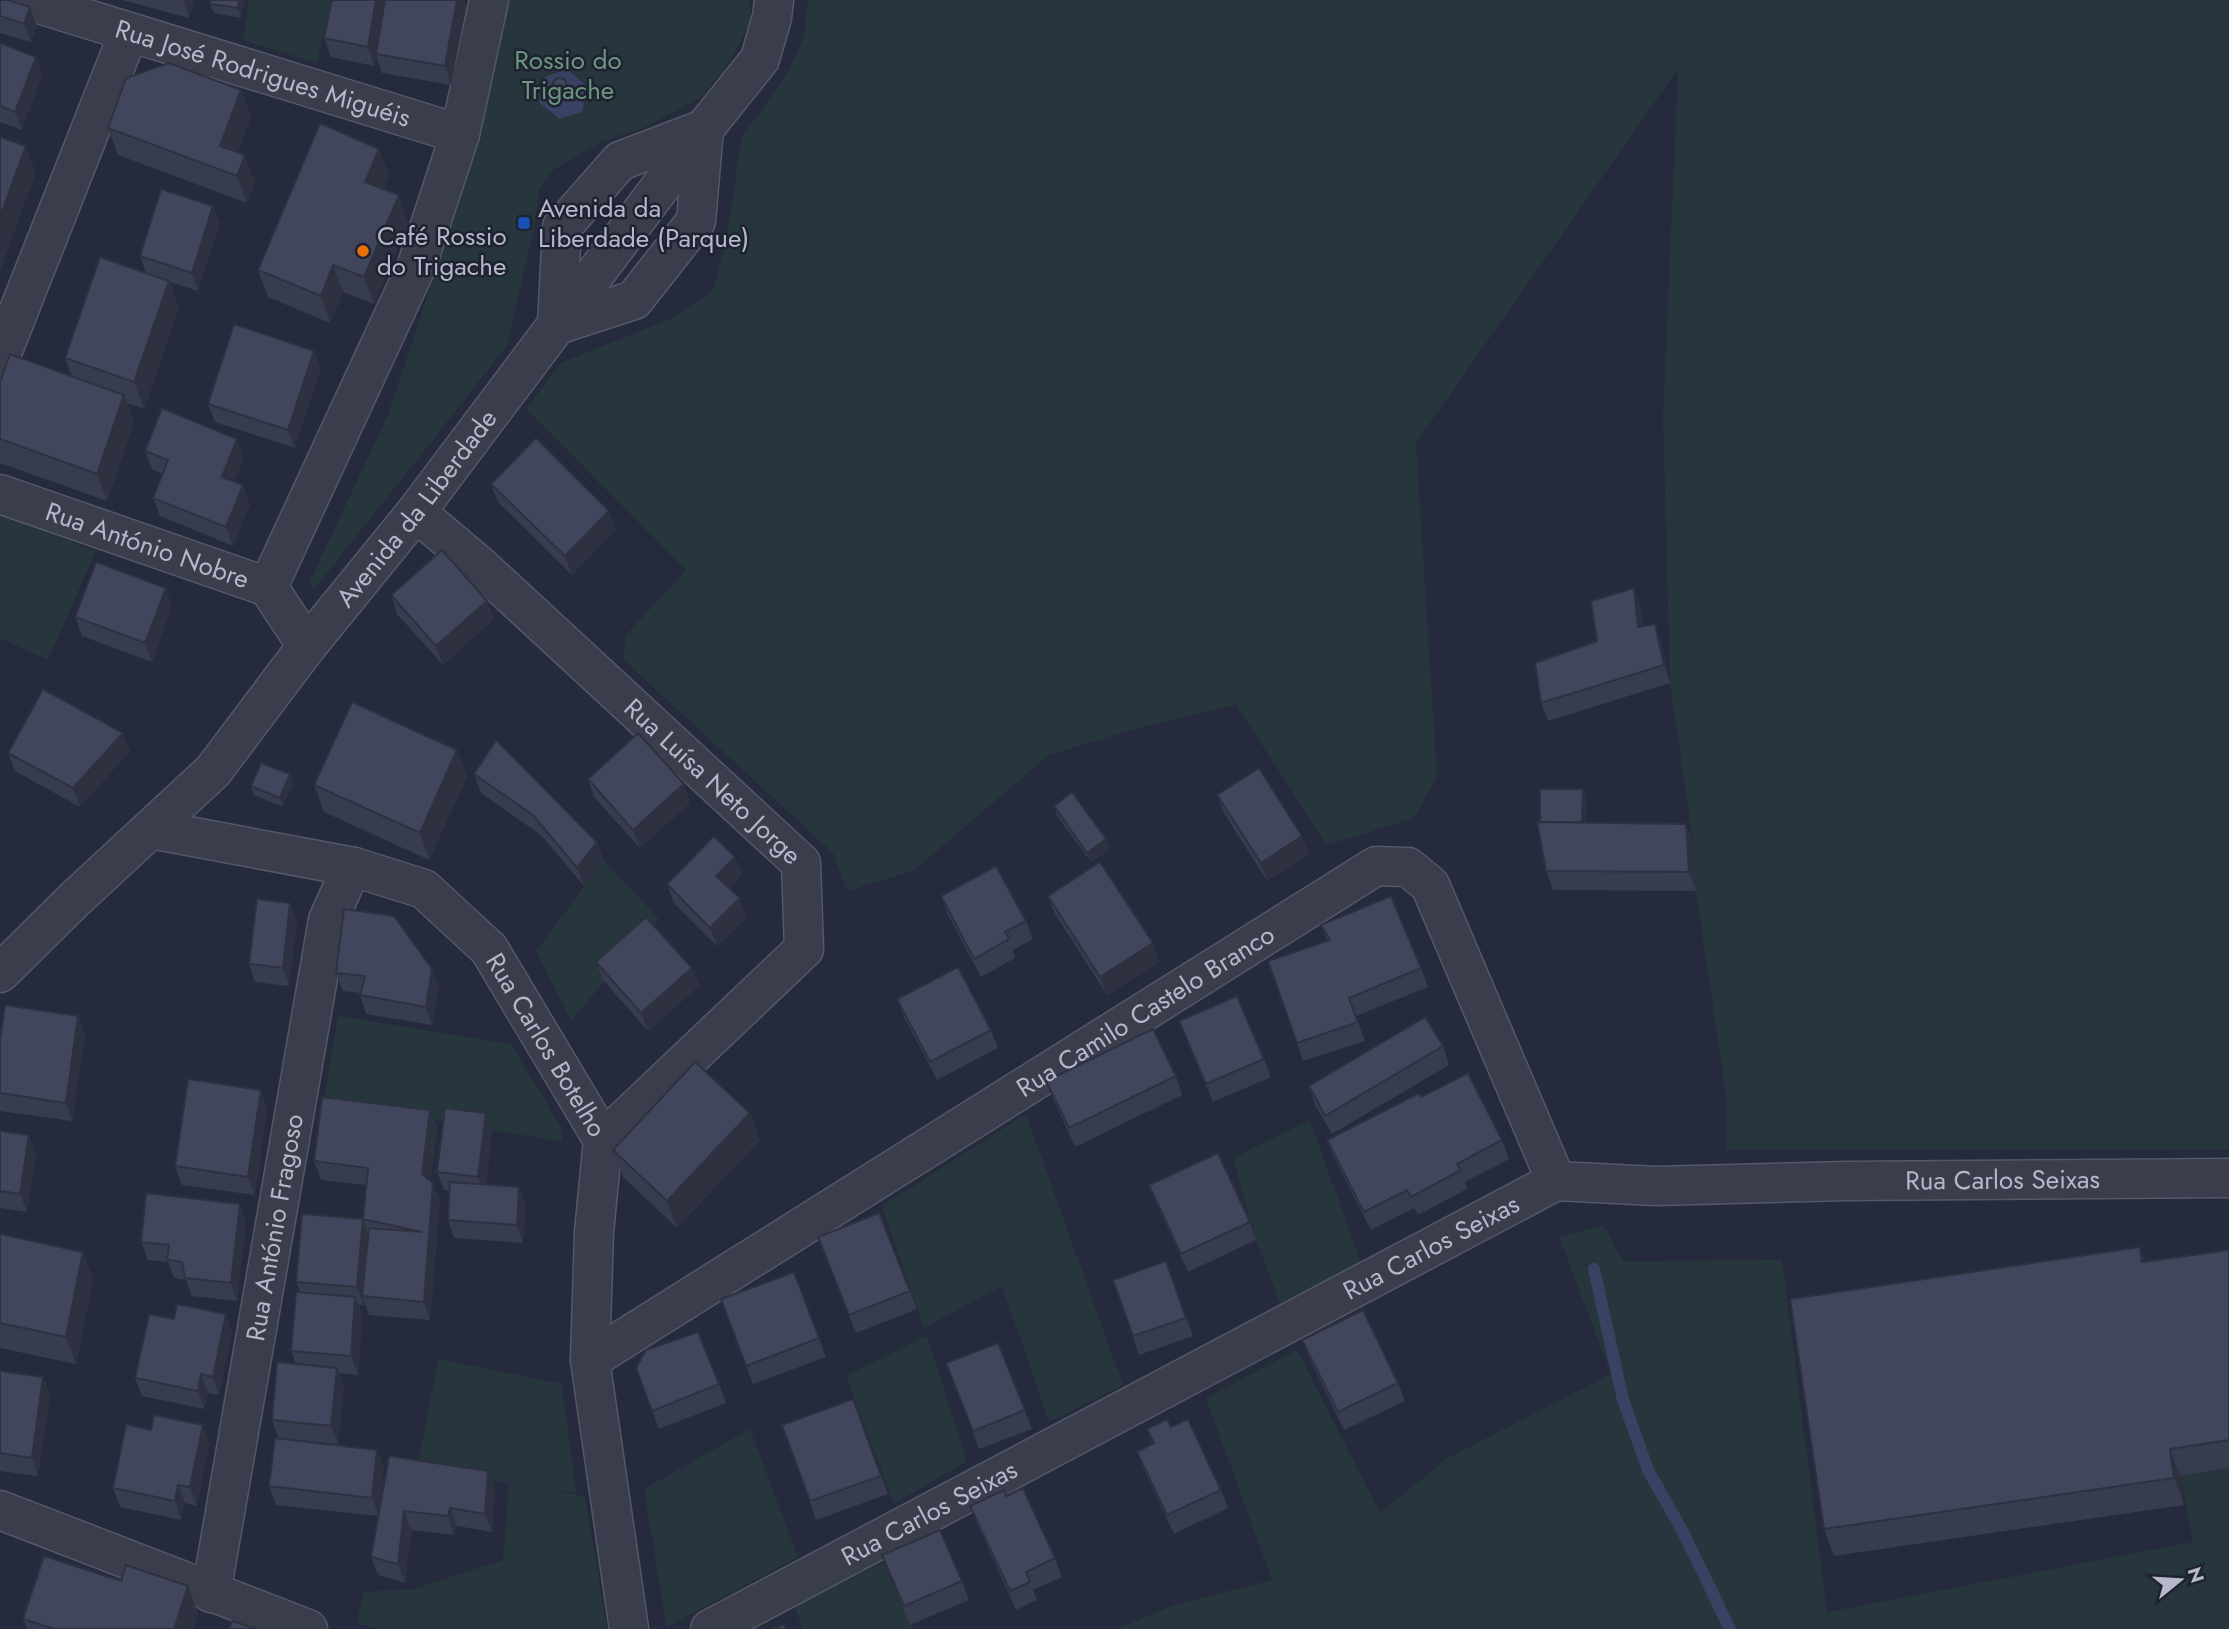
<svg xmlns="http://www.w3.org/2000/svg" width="2229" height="1629" viewBox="0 0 2229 1629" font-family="Jost,sans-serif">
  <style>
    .green { fill: #27363d }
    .water { fill: #394263 }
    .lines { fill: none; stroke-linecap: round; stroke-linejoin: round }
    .stream { stroke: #394263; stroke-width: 12 }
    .minor-casing { stroke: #545867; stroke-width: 41 }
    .minor { stroke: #393d4c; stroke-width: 38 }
    .wall { fill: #383c4f }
    .shaded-wall { fill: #2e3140 }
    .building { fill: #41465c; stroke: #2e3140; stroke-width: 2 }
    .transit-dot { fill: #1a4fb4; stroke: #1e2231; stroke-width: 2.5 }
    .food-dot { fill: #e8710a; stroke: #1e2231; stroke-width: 2.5 }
    .labels { text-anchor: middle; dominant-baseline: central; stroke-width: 5; stroke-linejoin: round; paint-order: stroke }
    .park-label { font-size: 26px; fill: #6c977f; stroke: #1e2231 }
    .street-label { font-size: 26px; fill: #b4b8c8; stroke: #1e2231 }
    .poi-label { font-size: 26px; fill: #b4b8c8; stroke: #1e2231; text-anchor: start }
  </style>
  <rect width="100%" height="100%" fill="#252a3c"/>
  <path class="green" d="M249 0H333L316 63 243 40Z
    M510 0H750V23L729 62 702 97 645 127 601 142 553 170 539 189 535 223 507 346 313 591 310 581 387 417 459 201Z
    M808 0H2229V1150H1726L1727 1102 1696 891 1693 843 1670 683 1663 417 1678 69 1416 443 1437 777 1414 818 1327 845 1236 705 1142 727 1049 755 913 871 847 891 833 853 624 660 625 636 686 570 526 409 561 363 672 318 713 291 725 245 742 137 786 76 804 36Z
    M0 514 96 551 48 660 0 638Z
    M604 860 659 919 571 1020 536 951Z
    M338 1016 511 1044 561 1127 563 1142 324 1101Z
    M1026 1114 1123 1385 1049 1422 1002 1286 924 1328 882 1206Z
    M1310 1120 1361 1263 1280 1303 1256 1240 1233 1158Z
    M1603 1225 1623 1261 1782 1260 1827 1612 2193 1542 2180 1476 2229 1468V1629H1118L1174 1605 1272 1580 1206 1398 1297 1350 1380 1513 1446 1459 1611 1374 1559 1237Z
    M927 1336 967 1461 894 1504 846 1376Z
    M438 1359 562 1384 576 1493 536 1488 585 1496 607 1629H377L357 1622 363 1592 413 1589 503 1560 509 1483 417 1469Z
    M750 1429 798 1557 667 1627 644 1489Z
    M883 1562 913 1629H803L794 1607Z"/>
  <path class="water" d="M567 69 587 86 582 112 559 119 539 102 545 77Z"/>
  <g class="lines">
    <path class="stream" d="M1594 1269 1623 1400 1648 1470 1682 1530 1730 1629"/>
    <g class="minor-casing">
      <g id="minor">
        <path id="s1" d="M26 0 460 134"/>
        <path d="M557 325 562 227 620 161 704 129"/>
        <path d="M557 325 634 300 696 221 704 129"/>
        <path d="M0 358 129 32"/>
        <path id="s2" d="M0 494 268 587 307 646"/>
        <path id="s3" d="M416 512 481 567 801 863 804 949 603 1140"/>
        <path d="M268 587 417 265 460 134 489 0"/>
        <path id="s4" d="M151 829 354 867 424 889 489 949 603 1140 594 1232 590 1360 629 1629"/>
        <path id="s5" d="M0 973 75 899 213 771 307 646 416 512 704 129 760 59 772 17 774 0"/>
        <path id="s6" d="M590 1360 1376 866 1408 867 1430 885 1556 1181"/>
        <path d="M0 1510 308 1629"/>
        <path id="s7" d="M211 1593 328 920 347 878 354 867"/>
        <path id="s8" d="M710 1629 1556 1181 1656 1186 1847 1181 2229 1178"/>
      </g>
    </g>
    <use href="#minor" class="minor"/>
  </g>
  <path class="wall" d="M0 0 37 26 31 42 0 33Z
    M122 0H194L189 18Z
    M244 0 241 18 214 13 210 4Z
    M466 6 451 85 382 73 376 56 374 66 331 57 324 38Z
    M0 43 42 75 22 130 0 122Z
    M565 79 571 95 565 102 559 101 552 84Z
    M241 90 251 117 238 152 255 182 247 203 118 155 108 128Z
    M379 149 389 176 383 189 408 223 374 304 343 292 330 323 268 297 258 270Z
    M213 206 220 224 198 291 170 282 179 308 144 409 127 403 134 422 107 501 0 463V382L72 376 65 358 146 273 140 256Z
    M314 351 321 369 295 448 215 422 208 404Z
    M145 451 244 457 234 482 250 504 233 546 160 516 153 498 162 474 152 469Z
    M491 484 616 529 572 575 498 502Z
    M391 595 487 601 494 619 443 665 397 614Z
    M172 606 152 662 82 636 75 617Z
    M1641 607 1643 626 1655 624 1661 642 1670 683 1548 721 1541 703 1597 641Z
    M457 750 467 777 429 860 324 812 314 785Z
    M130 751 80 807 15 771 8 753Z
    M474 774 604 860 584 886 541 835 481 793Z
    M588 779 690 803 640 848 594 797Z
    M293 784 283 807 254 795 251 786Z
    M1583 789 1586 799V822L1686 824 1693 843 1696 891 1553 890 1546 871 1540 822Z
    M1217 795 1309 854 1267 881 1224 813Z
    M1054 806 1106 839 1110 849 1091 862 1057 816Z
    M735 857 742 875 729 888 746 917 717 946 674 903 667 884Z
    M941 896 1026 921 1033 939 1013 950 1015 958 981 977 948 915Z
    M1048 896 1153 943 1159 962 1107 995 1055 914Z
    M290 903 297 921 289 986 255 982 249 964Z
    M1321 925 1421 968 1428 987 1356 1016 1365 1041 1303 1061 1268 961 1327 941Z
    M596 962 692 968 699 986 648 1031 603 980Z
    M432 969 439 987 432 1025 366 1014 360 995V993L343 991 336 973Z
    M897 999 991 1030 998 1048 937 1080 904 1017Z
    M1179 1021 1264 1059 1271 1077 1213 1102Z
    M85 1035 72 1121 0 1111V1040Z
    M1443 1046 1449 1065 1332 1134 1315 1105 1309 1086Z
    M1176 1076 1182 1095 1075 1147 1053 1099 1046 1081Z
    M1421 1097 1502 1140 1509 1159 1465 1182 1467 1189 1418 1215 1414 1208 1371 1230 1334 1158 1327 1140Z
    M267 1109 255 1195 182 1185 175 1166Z
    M430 1110 437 1128 430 1181 433 1183 440 1201 430 1320 369 1315 364 1301V1305H358L362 1315 358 1375 339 1373 344 1386 338 1444 278 1438 272 1420 296 1364 291 1351 300 1292 296 1282 363 1219 366 1185 321 1180 314 1161Z
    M750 1113 760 1140 677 1228 623 1177 613 1150Z
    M0 1131 36 1153 27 1212 0 1208Z
    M492 1132 486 1185 526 1205 523 1243 454 1238 448 1220 450 1191 444 1190 437 1172Z
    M1149 1185 1250 1222 1256 1240 1188 1272 1156 1203Z
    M246 1222 237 1301 192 1296 186 1280 174 1278 168 1262 148 1260 141 1242Z
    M0 1234 93 1279 76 1364 0 1348Z
    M2140 1247 2145 1261 2229 1250V1468L2180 1476 2184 1505 1834 1556 1824 1529Z
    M825 1255 910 1291 917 1309 856 1333Z
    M1166 1261 1193 1336 1139 1355 1113 1280Z
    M794 1272 826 1357 753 1384 721 1299Z
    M174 1319 232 1333 219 1395 208 1393 204 1409 142 1396 135 1378Z
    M1302 1340 1398 1383 1405 1401 1344 1430 1309 1358Z
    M998 1343 1032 1429 979 1449 946 1363Z
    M636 1368 719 1384 726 1403 659 1429Z
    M0 1371 43 1377 50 1395 38 1476 0 1471Z
    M853 1399 888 1494 816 1520 782 1425Z
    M1171 1427 1221 1490 1228 1508 1174 1534 1144 1470 1137 1452 1152 1444 1147 1429Z
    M209 1443 197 1506 185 1503 181 1520 120 1507 113 1488Z
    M384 1468 380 1507 488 1471 495 1489 492 1532 457 1526 454 1535 411 1530 405 1583 378 1575 371 1557 378 1516 276 1505 269 1486Z
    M1006 1496 1055 1558 1062 1577 1033 1590 1037 1600 1016 1610 977 1524 970 1506Z
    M882 1555 962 1581 969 1600 910 1625Z
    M121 1581 188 1586 198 1614 193 1629H27L23 1619Z"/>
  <path class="shaded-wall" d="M183 0H194L189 18Z
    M239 0H244L241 18 238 8Z
    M376 0H386L374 66 368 47Z
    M457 0H464L466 6 451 85 445 66Z
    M30 7 37 26 31 42 24 24Z
    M36 57 42 75 22 130 15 112Z
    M567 86 571 95 565 102 562 93Z
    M241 90 251 117 230 173 220 146Z
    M26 146 36 173 0 271V217Z
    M379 149 389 176 375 209 365 182Z
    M245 155 255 182 247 203 237 176Z
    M399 195 408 223 374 304 364 277Z
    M213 206 220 224 198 291 192 273Z
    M333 265 343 292 330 323 321 296Z
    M169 281 179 308 144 409 134 382Z
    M314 351 321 369 295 448 288 430Z
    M124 395 134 422 107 501 97 474Z
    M237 439 244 457 229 495 222 477Z
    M243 485 250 504 233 546 226 527Z
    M609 511 616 529 572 575 565 556Z
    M166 588 172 606 152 662 145 643Z
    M1634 588 1641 607 1644 646 1638 627Z
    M487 601 494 619 443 665 436 646Z
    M1655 624 1661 642 1670 683 1664 665Z
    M123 733 130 751 80 807 73 788Z
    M457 750 467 777 429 860 420 833Z
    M290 774 293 784 283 807 280 798Z
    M684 784 690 803 640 848 633 830Z
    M1583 789 1586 799V840L1582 831Z
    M1686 824 1693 843 1696 891 1689 872Z
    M1302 836 1309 854 1267 881 1261 863Z
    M1106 839 1110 849 1091 862 1087 853Z
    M597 842 604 860 584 886 577 868Z
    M735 857 742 875 723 894 716 876Z
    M740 898 746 917 717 946 710 928Z
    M290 903 297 921 289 986 283 968Z
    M1153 943 1159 962 1107 995 1100 977Z
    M692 968 699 986 648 1031 641 1013Z
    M432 969 439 987 432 1025 426 1007Z
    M78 1016 85 1035 72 1121 66 1103Z
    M261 1090 267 1109 255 1195 248 1177Z
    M430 1110 437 1128 429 1193 422 1174Z
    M486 1113 492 1132 485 1195 478 1177Z
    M750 1113 760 1140 677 1228 667 1201Z
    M29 1135 36 1153 27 1212 20 1194Z
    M433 1183 440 1201 430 1320 424 1302Z
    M519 1187 526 1205 523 1243 517 1225Z
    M240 1204 246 1222 237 1301 231 1283Z
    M363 1219 369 1238 362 1296 364 1301V1305L357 1287Z
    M2140 1247 2150 1274 2142 1262Z
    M83 1252 93 1279 76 1364 66 1337Z
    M355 1297 362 1315 358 1375 351 1356Z
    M226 1314 232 1333 219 1395 213 1377Z
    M337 1368 344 1386 338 1444 331 1426Z
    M201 1374 208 1393 204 1409 198 1391Z
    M43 1377 50 1395 38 1476 32 1458Z
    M203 1425 209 1443 197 1506 190 1487Z
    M2170 1449 2180 1476 2184 1505 2174 1478Z
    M377 1450 384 1468 379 1516 372 1498Z
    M488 1471 495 1489 492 1532 485 1514Z
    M178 1485 185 1503 181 1520 175 1501Z
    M450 1508 457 1526 454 1535 448 1516Z
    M404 1511 411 1530 405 1583 398 1564Z
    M188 1586 198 1614 193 1629H174Z"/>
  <path class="building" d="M0 0H8L30 7 24 24 0 16Z
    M211 0H239L238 8 210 4Z
    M332 0H376L368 47 324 38Z
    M385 0H457L445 66 376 54Z
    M0 43 36 57 15 112 0 106Z
    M169 63 241 90 220 146 245 155 237 176 108 128 126 78Z
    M557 78 565 79 567 86 562 93 555 92 552 84Z
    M320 123 379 149 365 182 399 195 364 277 333 265 321 296 258 270Z
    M0 137 26 146 0 217Z
    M161 189 213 206 192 273 140 256Z
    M100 257 169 281 134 382 65 358Z
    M234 324 314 351 288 430 208 404Z
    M10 354 124 395 97 474 0 439V382Z
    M162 408 237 439 222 477 243 485 226 527 153 498 168 460 145 451Z
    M536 438 609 511 565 556 491 484Z
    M442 550 487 601 436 646 391 595Z
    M96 562 166 588 145 643 75 617Z
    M1634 588 1638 627 1655 624 1664 665 1541 703 1535 663 1597 641 1591 601Z
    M43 689 123 733 73 788 8 753Z
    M352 702 457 750 420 833 314 785Z
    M638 733 684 784 633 830 588 779Z
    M496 740 597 842 577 868 534 816 474 774Z
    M261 763 290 774 280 798 251 786Z
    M1259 768 1302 836 1261 863 1217 795Z
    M1540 789H1583L1582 822H1540Z
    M1072 792 1106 839 1087 853 1054 806Z
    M1537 822 1686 824 1689 872 1546 871Z
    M714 836 735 857 716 876 740 898 710 928 667 884Z
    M1100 862 1153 943 1100 977 1048 896Z
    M996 866 1026 921 1005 932 1009 939 974 959 941 896Z
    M1391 896 1421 968 1349 998 1358 1022 1297 1043 1268 961 1330 940 1321 925Z
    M257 899 290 903 283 968 249 964Z
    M344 909 394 916 432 969 426 1007 360 995 365 976 336 973Z
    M646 917 692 968 641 1013 596 962Z
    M958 967 991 1030 930 1062 897 999Z
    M1237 996 1264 1059 1206 1084 1179 1021Z
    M5 1005 78 1016 66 1103 0 1093V1040Z
    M1425 1017 1443 1046 1325 1116 1309 1086Z
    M1153 1029 1176 1076 1069 1128 1046 1081Z
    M695 1062 750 1113 667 1201 613 1150Z
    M1468 1073 1502 1140 1457 1164 1461 1170 1411 1197 1407 1190 1364 1212 1327 1140 1419 1093 1421 1097Z
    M188 1079 261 1090 248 1177 175 1166Z
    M322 1097 430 1110 422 1174 433 1183 424 1302 362 1296 369 1228 422 1232 363 1219 357 1287 296 1282 302 1214 363 1219 368 1168 314 1161Z
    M445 1108 486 1113 478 1177 437 1172Z
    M0 1131 29 1135 20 1194 0 1191Z
    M1218 1153 1250 1222 1181 1254 1149 1185Z
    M450 1182 519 1187 517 1225 448 1220Z
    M146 1193 240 1204 231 1283 185 1278 182 1262 167 1260 169 1245 141 1242Z
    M879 1213 910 1291 849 1315 818 1237Z
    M0 1234 83 1252 66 1337 0 1323Z
    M2140 1247 2142 1262 2229 1250V1440L2170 1449 2174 1478 1824 1529 1790 1299Z
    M1166 1261 1186 1318 1133 1336 1113 1280Z
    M794 1272 819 1338 746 1366 721 1299Z
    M296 1292 355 1297 351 1356 291 1351Z
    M177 1304 226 1314 213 1377 201 1374 198 1391 135 1378 149 1314 174 1319Z
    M1363 1310 1398 1383 1338 1412 1302 1340Z
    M698 1332 719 1384 652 1411 636 1368 646 1350Z
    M998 1343 1025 1410 973 1431 946 1363Z
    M277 1362 337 1368 331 1426 272 1420Z
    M0 1371 43 1377 32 1458 0 1453Z
    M853 1399 881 1476 810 1501 782 1425Z
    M154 1415 203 1425 190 1487 178 1485 175 1501 113 1488 126 1424 151 1430Z
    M1167 1419 1171 1427 1188 1419 1221 1490 1167 1515 1137 1452 1154 1443 1147 1429Z
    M275 1438 377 1450 372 1498 269 1486Z
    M389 1456 488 1471 485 1514 450 1508 448 1516 404 1511 398 1564 371 1557Z
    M1023 1488 1055 1558 1026 1572 1030 1582 1010 1591 970 1506 1004 1490 1006 1496Z
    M940 1530 962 1581 904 1606 882 1555Z
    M44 1556 121 1581 126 1565 188 1586 174 1629H55L23 1619Z
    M232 1621 257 1629H229Z
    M784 1624 786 1629H772Z"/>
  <rect class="transit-dot" x="517" y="216" width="14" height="14" rx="3.5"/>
  <circle class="food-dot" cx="363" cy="251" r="7"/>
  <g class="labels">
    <g class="park-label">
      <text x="568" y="60">Rossio do<tspan x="568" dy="30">Trigache</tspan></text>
    </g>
    <g class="street-label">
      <text stroke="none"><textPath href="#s1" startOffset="248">Rua José Rodrigues Miguéis</textPath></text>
      <text stroke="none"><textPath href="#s5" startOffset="626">Avenida da Liberdade</textPath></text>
      <text stroke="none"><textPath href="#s2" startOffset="156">Rua António Nobre</textPath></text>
      <text stroke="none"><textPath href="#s3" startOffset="401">Rua Luísa Neto Jorge</textPath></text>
      <text stroke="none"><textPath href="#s6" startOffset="656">Rua Camilo Castelo Branco</textPath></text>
      <text stroke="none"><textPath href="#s4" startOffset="480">Rua Carlos Botelho</textPath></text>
      <text stroke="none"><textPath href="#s8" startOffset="1404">Rua Carlos Seixas</textPath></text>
      <text stroke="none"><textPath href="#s7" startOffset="371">Rua António Fragoso</textPath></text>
      <text stroke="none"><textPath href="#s8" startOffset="816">Rua Carlos Seixas</textPath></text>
      <text stroke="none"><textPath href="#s8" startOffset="248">Rua Carlos Seixas</textPath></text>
    </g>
    <g class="poi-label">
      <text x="538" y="208">Avenida da<tspan x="538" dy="30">Liberdade (Parque)</tspan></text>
      <text x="377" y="236">Café Rossio<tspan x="377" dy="30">do Trigache</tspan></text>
    </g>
  </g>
  <g transform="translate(2180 1580) rotate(72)" stroke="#1e2231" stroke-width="5" paint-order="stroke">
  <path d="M0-5L12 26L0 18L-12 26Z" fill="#b4b8c8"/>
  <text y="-10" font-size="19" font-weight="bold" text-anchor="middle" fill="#b4b8c8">N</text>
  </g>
</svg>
